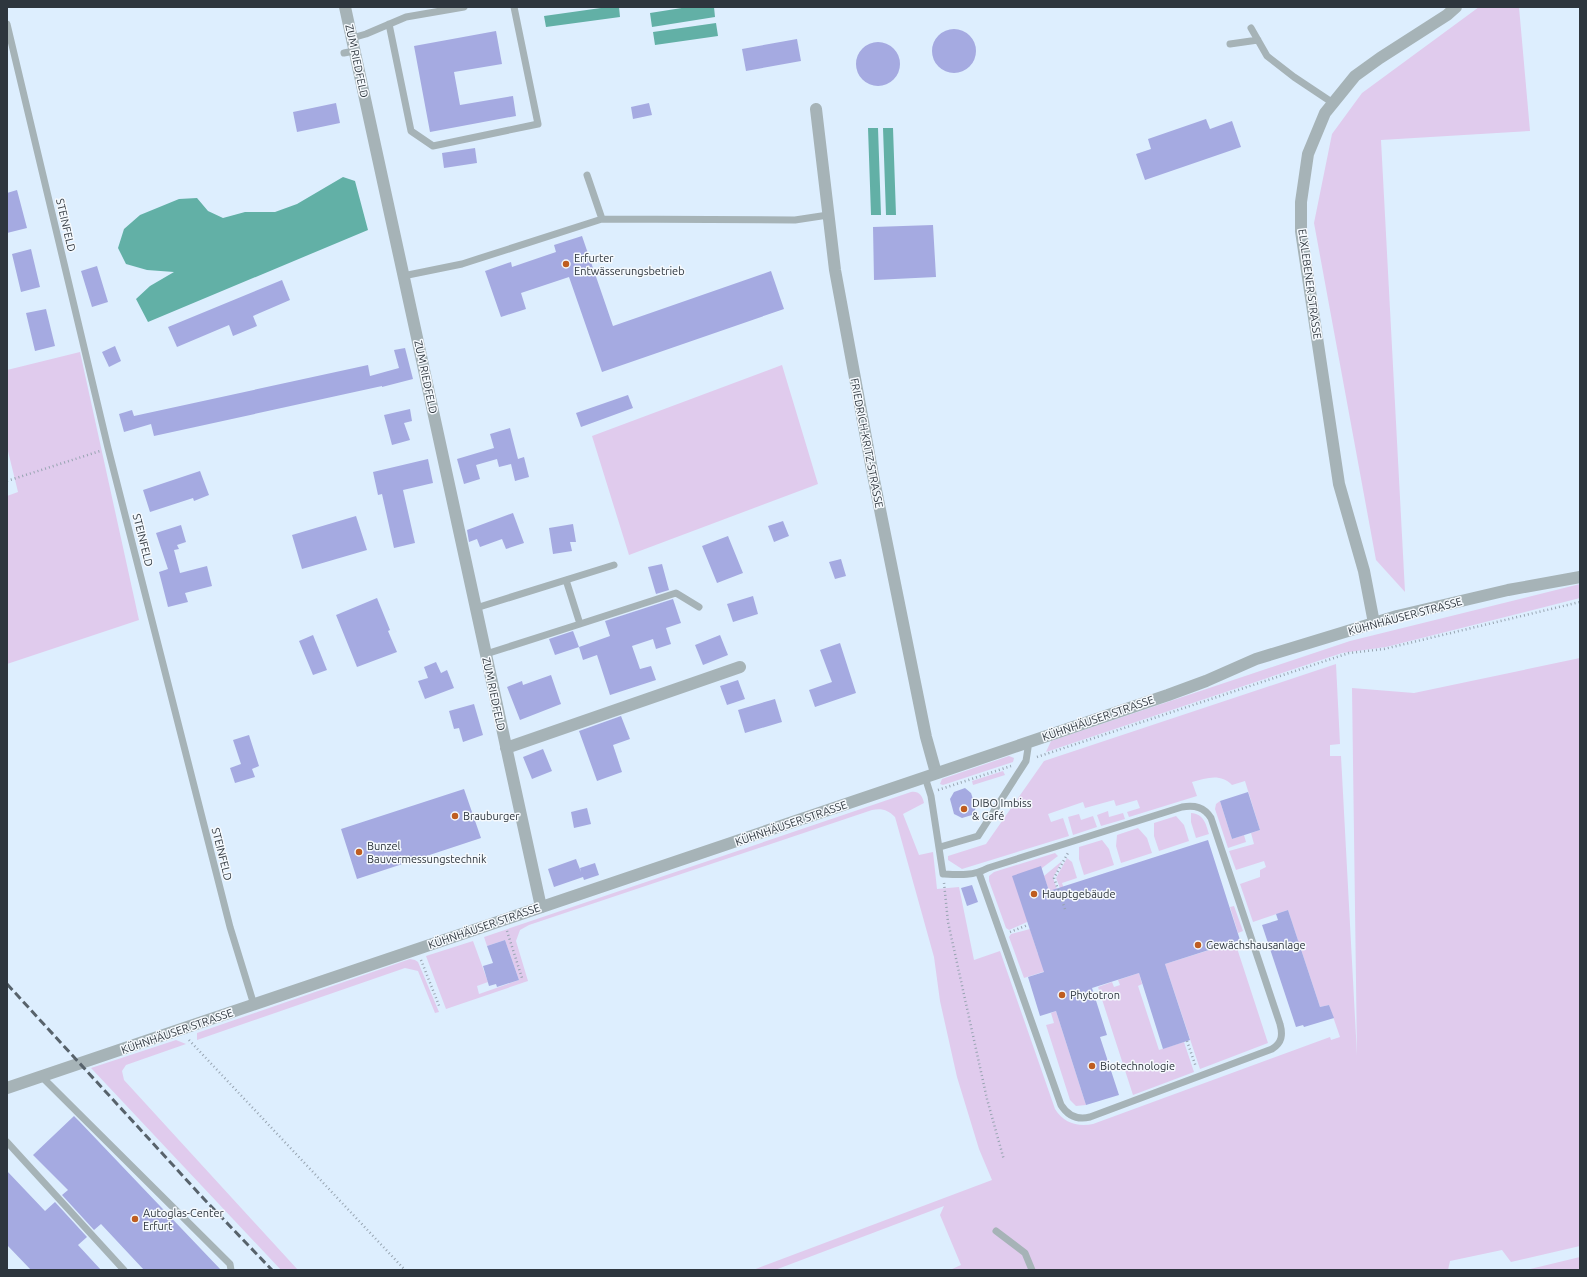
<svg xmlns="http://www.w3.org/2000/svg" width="1587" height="1277" viewBox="0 0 1587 1277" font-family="Ubuntu,sans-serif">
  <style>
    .green { fill: #e0cbed }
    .water { fill: #62b0a6 }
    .building { fill: #a5aae1 }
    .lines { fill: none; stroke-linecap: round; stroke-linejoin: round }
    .path { stroke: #97a4b1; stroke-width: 2.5; stroke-dasharray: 1 3; stroke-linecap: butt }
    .service { stroke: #a6b3b7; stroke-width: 7 }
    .minor { stroke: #a6b3b7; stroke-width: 12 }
    .tertiary { stroke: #a6b3b7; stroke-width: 12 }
    .rail { stroke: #57626b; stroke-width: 3; stroke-dasharray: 8 4; stroke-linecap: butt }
    .poi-dot { fill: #bf5d20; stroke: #f5f9fd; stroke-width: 1.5 }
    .labels { text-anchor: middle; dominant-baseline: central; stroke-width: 3; stroke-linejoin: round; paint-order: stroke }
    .street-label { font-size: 11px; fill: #2e363e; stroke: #f5f9fd }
    .poi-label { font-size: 11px; fill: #2e363e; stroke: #f5f9fd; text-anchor: start }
  </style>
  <rect width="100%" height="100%" fill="#ddeefe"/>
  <path class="green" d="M1479 7H1519L1530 131 1381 140 1405 592 1376 560 1314 223 1332 134 1362 93Z
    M80 352 139 620 7 664V496L18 492 7 447V370Z
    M782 365 818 484 629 555 592 436Z
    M1580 584V598L1386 647 1342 653 1046 752 1051 741 1350 641Z
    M1580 658V1246L1511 1262 1502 1250 1450 1261 1448 1270H950L961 1265 940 1215 944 1206 775 1270H753L992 1180 979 1149 957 1077 940 1001 934 957 895 817C888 810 882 808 872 810L529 925 520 930 516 941 528 981 446 1009 426 956 473 941 488 982 477 986 479 994 519 980 505 940 487 946 484 937 911 792C919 791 922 795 924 803L903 814 919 855 933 852 937 889 959 887 974 960 1000 951 1055 1109C1064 1123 1077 1127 1093 1124L1330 1037 1331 1040 1340 1037 1329 1005 1320 1007 1288 910 1253 922 1240 884 1260 877V870L1266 867 1264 861 1236 870 1229 851 1254 844 1251 833 1260 830 1245 781 1232 785C1221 773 1206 778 1192 782L1197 796 1129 817 1127 812 1140 808 1137 800 1116 806 1114 800 1085 808 1083 802 1048 814 1051 822 1063 818 1069 836 962 869 948 860V856L986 844 1044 761 1336 664 1340 744 1330 745V756H1341L1357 1055 1352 688 1414 693Z
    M1009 756 1014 758 1013 762 943 785 940 784 942 779Z
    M1003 771 1005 775 973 785 972 781Z
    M1220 801 1232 839 1244 835 1246 842 1228 848 1215 809 1216 804Z
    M1108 811 1109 817 1123 813 1125 819 1101 826 1097 815Z
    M1191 813C1204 814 1206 824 1209 834L1196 838 1191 822Z
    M1079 814 1081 820 1093 816 1097 827 1073 835 1068 817Z
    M1176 816 1184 825 1189 841 1159 851 1154 836V823Z
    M1138 828 1147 838 1152 853 1121 863 1116 846 1117 835Z
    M1102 840 1109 849 1114 865 1084 875 1079 859V847Z
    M1055 853 1058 856 1042 868 1027 922 1009 930 1006 928 989 881V876L994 872Z
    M1067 858 1072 862 1077 878 1062 883 1087 956 1056 878Z
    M1062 861 1053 878 1064 909 1056 912 1044 876Z
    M1234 906 1243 931 1238 933 1230 907Z
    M1030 929 1038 954 1080 960 1024 978 1009 937 1011 934Z
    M1235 942 1268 1043 1200 1069 1165 964Z
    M410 959 415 960 418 962 439 1012 435 1013 418 971 405 968 197 1040V1033Z
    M1139 973 1142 984 1138 986 1159 1050 1184 1042 1194 1072 1133 1095 1098 987 1112 982 1114 987 1120 985 1118 980Z
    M1056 1011 1086 1105 1076 1106 1070 1100 1046 1025 1054 1023 1051 1013Z
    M176 1040 186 1044 126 1065 122 1071 124 1080 298 1270H281L91 1068Z
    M1580 1257V1270H1526Z"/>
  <path class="water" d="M608 7H619L620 17 546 27 544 16Z
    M688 7H714L715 17 652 27 650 13Z
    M716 23 718 36 655 45 653 32Z
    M878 128 881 215H871L868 128Z
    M883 128H893L896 215H886Z
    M343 177 355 181 368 230 148 322 136 299 150 286 174 272 147 270 126 264 118 248 124 229 140 215 179 199 197 198 208 211 223 218 245 212H275L297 204Z"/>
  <path class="building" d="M932 51a22 22 0 1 1 44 0a22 22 0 1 1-44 0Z
    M496 31 502 64 454 72 460 105 513 96 516 116 430 132 414 46Z
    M797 39 801 61 746 71 742 49Z
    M856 64a22 22 0 1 1 44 0a22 22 0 1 1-44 0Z
    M336 103 340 123 297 132 293 112Z
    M649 103 652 115 633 119 631 107Z
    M1206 119 1210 129 1232 121 1241 147 1145 180 1136 154 1151 149 1148 139Z
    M475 148 477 163 444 168 442 153Z
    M17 190 27 228 7 233V193Z
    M933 225 936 277 874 280 873 227Z
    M582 236 613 326 771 271 784 309 602 372 569 277 521 293 526 309 501 317 485 271 511 262 512 267 556 252 554 245Z
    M31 249 40 287 21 292 12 254Z
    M97 266 108 302 92 307 81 271Z
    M282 280 290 300 253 316 257 326 233 336 229 325 177 347 168 327Z
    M46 309 55 346 35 351 26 313Z
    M115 346 121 361 109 367 102 352Z
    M405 348 413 379 382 387V386L154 436 151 424 124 432 119 414 132 410 134 416 368 365 370 376 399 368 394 350Z
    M628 395 633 408 581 427 576 413Z
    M410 409 412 421 404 423 410 440 392 445 384 415Z
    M510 428 518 459 524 457 529 477 515 481 511 464 499 467 497 459 476 465 480 479 464 484 457 459 494 448 490 434Z
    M428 459 433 483 403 490 415 543 394 548 382 494 378 495 373 472Z
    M200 471 209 495 194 501 193 498 150 512 143 490Z
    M513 513 524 543 506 549 502 539 480 547 477 539 469 542 467 530Z
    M356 516 367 550 302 569 292 535Z
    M783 521 789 536 774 542 768 526Z
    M573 524 576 542H570L572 551 553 554 549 528Z
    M181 525 186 542 177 545 179 549 174 550 180 573 207 566 212 586 185 593 188 602 168 607 159 572 168 569 156 533Z
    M728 536 743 573 717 583 702 546Z
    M841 559 846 576 835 579 829 562Z
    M662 564 669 590 656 594 648 567Z
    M753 596 758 614 733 622 727 604Z
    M377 598 390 630 388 631 397 652 357 667 336 615Z
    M673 599 681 623 666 628 671 644 656 649 653 639 632 646 640 669 651 666 656 680 610 695 597 655 583 660 579 647 610 636 605 621Z
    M573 631 579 647 555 655 549 639Z
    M313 635 327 670 313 675 299 641Z
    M720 635 728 655 703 665 695 645Z
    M840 643 856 693 815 707 809 690 832 682 820 650Z
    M436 662 441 673 447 670 454 688 425 699 418 681 428 678 424 667Z
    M551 675 561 704 520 720 507 687 522 681 523 685Z
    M738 680 745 699 727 705 720 686Z
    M775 699 782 722 745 733 738 710Z
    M474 704 483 735 463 742 459 728 454 729 449 711Z
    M621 716 630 739 613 745 622 772 597 781 579 731Z
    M249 735 259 766 252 769 255 777 235 783 230 768 241 764 233 740Z
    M543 749 552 771 532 779 523 757Z
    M965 788 971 793 976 808 972 815 962 818 954 814 950 799 954 792Z
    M464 789 481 838 357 879 341 829Z
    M1248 792 1260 830 1232 839 1220 801Z
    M587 808 591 824 574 828 571 812Z
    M1208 840 1240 940 1165 964 1190 1040 1163 1049 1139 973 1092 988 1107 1035 1100 1037 1119 1095 1086 1105 1056 1011 1040 1016 1028 977 1044 972 1012 876 1041 866 1049 891Z
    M576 859 581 872 580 868 595 863 599 875 584 880 583 877 554 887 548 869Z
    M972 885 978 902 967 906 961 888Z
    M1288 910 1320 1007 1329 1005 1334 1018 1304 1027 1303 1025 1296 1027 1262 925 1278 920 1276 914Z
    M505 940 519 980 497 987 496 984 489 986 483 966 493 963 487 946Z
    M74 1116 79 1121 221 1270H144L101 1224 94 1230 62 1195 68 1190 33 1155Z
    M7 1171 45 1211 55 1202 87 1237 78 1245 101 1270H31L7 1245Z"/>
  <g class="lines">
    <path class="path" d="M7 481 100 451
      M1037 757 1349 653 1384 649 1580 602
      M938 790 1011 766
      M944 883 948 922 987 1099 1004 1160
      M1065 909 1054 878 1068 853
      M507 931 522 978
      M1010 932 1028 925
      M421 960 440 1008
      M189 1040 405 1270
      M1187 1041 1196 1067"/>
    <path class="service" d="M7 24 108 448 230 927 254 1005
      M389 24 411 131 433 146 538 124 514 7
      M1251 28 1267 56 1294 77 1333 103
      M352 38 366 34 406 17 464 7
      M1230 44 1258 40
      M344 53 354 51
      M587 175 602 219
      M403 276 462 264 602 219 795 220 828 215
      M476 608 614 565
      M580 624 676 593 699 607
      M486 654 580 624 566 580
      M925 777 931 796 943 874C960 875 973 876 988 868L1182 807C1195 805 1204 807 1211 818L1280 1024C1283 1035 1282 1043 1272 1049L1090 1117C1078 1120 1068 1116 1061 1105L979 873
      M940 847 978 836 1026 761 1028 748 1026 742
      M42 1077 230 1264 231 1270
      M7 1142 124 1270
      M996 1231 1025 1253 1032 1270"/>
    <path class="minor" d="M345 7 541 907
      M816 109 835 270 872 470 926 737 936 773
      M1374 623 1364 571 1339 484 1301 231V202L1308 154 1325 113 1355 76 1380 58 1447 15 1456 7
      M506 748 740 667"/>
    <path class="tertiary" d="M7 1088 1168 695 1206 681 1256 659 1397 616 1508 590 1580 577"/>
    <path class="rail" d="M7 984 204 1199 272 1270"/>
  </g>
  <g class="poi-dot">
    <circle cx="566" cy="264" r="4"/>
    <circle cx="964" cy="809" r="4"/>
    <circle cx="455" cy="816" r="4"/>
    <circle cx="359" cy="852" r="4"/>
    <circle cx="1034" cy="894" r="4"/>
    <circle cx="1198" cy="945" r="4"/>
    <circle cx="1062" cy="995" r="4"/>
    <circle cx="1092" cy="1066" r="4"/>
    <circle cx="135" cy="1219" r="4"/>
  </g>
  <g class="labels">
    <g class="street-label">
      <text transform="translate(357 61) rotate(78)">ZUM RIEDFELD</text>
      <text transform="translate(66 225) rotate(77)">STEINFELD</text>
      <text transform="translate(1310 284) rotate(82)">ELXLEBENER STRASSE</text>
      <text transform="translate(426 377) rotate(78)">ZUM RIEDFELD</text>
      <text transform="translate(867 443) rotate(79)">FRIEDRICH-KRITZ-STRASSE</text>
      <text transform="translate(143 540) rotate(76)">STEINFELD</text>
      <text transform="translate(1405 616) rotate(-15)">KÜHNHÄUSER STRASSE</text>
      <text transform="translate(494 694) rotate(78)">ZUM RIEDFELD</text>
      <text transform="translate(1098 718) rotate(-19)">KÜHNHÄUSER STRASSE</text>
      <text transform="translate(791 823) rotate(-19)">KÜHNHÄUSER STRASSE</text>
      <text transform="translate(222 854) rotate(76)">STEINFELD</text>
      <text transform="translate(484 926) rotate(-19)">KÜHNHÄUSER STRASSE</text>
      <text transform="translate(177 1031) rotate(-19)">KÜHNHÄUSER STRASSE</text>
    </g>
    <g class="poi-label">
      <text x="574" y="258">Erfurter<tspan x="574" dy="13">Entwässerungsbetrieb</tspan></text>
      <text x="972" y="803">DIBO Imbiss<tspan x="972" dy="13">&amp; Café</tspan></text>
      <text x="463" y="816">Brauburger</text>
      <text x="367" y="846">Bunzel<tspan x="367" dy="13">Bauvermessungstechnik</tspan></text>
      <text x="1042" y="894">Hauptgebäude</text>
      <text x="1206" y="945">Gewächshausanlage</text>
      <text x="1070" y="995">Phytotron</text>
      <text x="1100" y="1066">Biotechnologie</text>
      <text x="143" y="1213">Autoglas-Center<tspan x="143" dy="13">Erfurt</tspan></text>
    </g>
  </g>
  <rect width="1587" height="1277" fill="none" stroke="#2e363e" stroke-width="16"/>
</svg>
